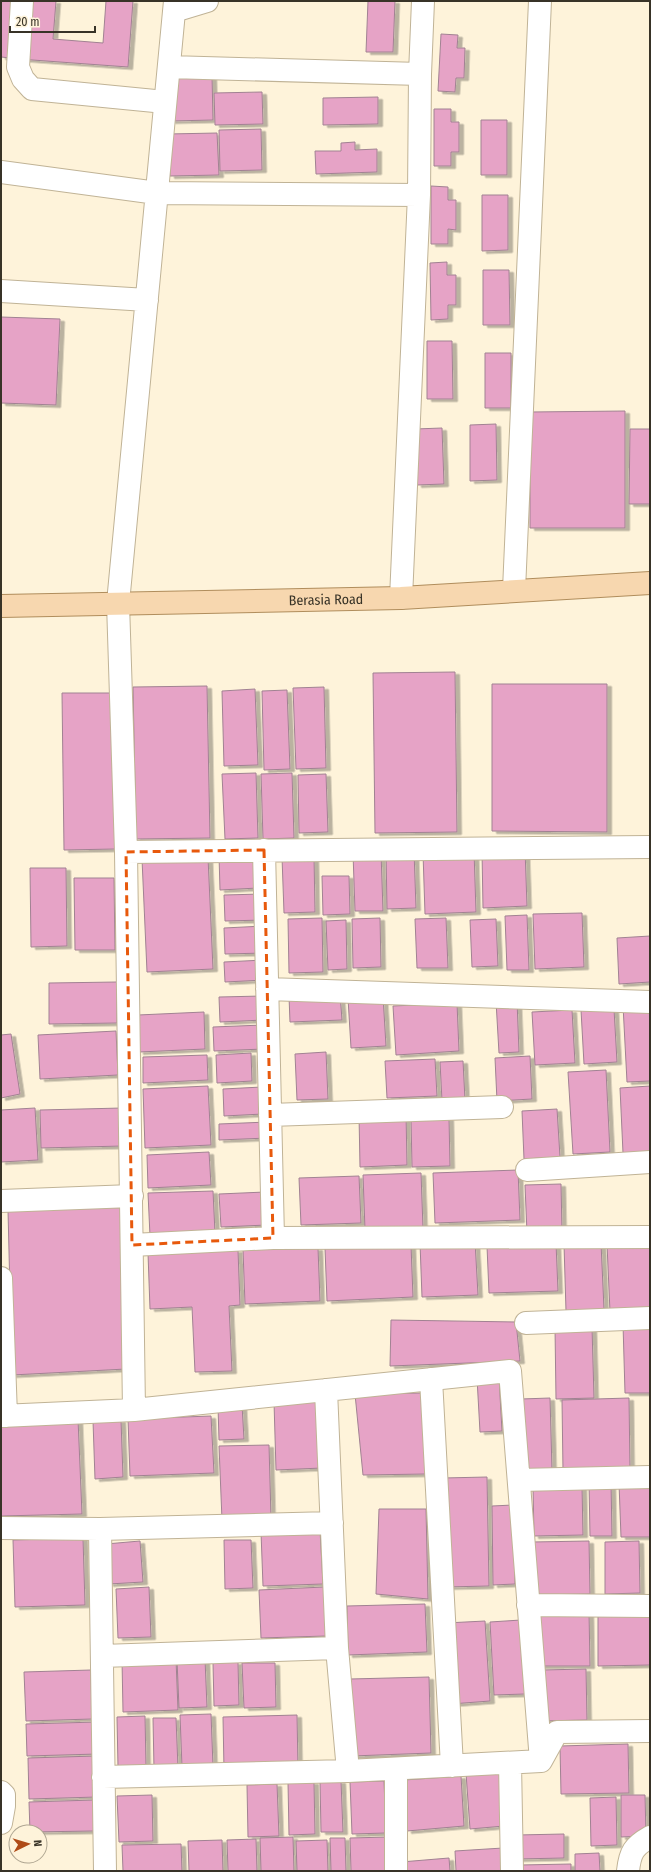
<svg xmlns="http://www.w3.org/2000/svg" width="651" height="1872" viewBox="0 0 651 1872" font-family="'Fira Sans Condensed',sans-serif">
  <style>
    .building { fill: #e6a3c6; stroke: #a18292; filter: url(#shadow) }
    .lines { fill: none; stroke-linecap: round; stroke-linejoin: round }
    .minor-casing { stroke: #c0b396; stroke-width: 24 }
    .major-casing { stroke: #b08d5c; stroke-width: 24 }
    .minor { stroke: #fff; stroke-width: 22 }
    .major { stroke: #f7d7af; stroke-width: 22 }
    .marked { fill: none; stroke: #e8590c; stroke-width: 3; stroke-dasharray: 8 5; stroke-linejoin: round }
    .labels { text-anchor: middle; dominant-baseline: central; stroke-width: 3; stroke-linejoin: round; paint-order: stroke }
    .street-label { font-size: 14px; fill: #383327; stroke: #fef3da }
  </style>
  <defs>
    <filter id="shadow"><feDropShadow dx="4.5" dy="2.5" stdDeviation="0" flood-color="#0004"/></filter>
  </defs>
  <rect width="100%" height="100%" fill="#fef3da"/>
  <path class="building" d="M1 1H15L11 58 1 57Z
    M24 1H56L53 39 103 43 106 1H133L128 67 19 59Z
    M368 1H395L393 52H366Z
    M441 34 458 35 457 48H465L464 78H456L455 92 438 91Z
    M212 75 213 120 171 121 170 76Z
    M262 92 263 124 215 125 214 93Z
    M378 97V124L323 125V98Z
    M434 109H451V122H459V152H451V166H434Z
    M481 120H507V175H481Z
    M261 129 262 170 220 171 219 130Z
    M217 133 219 175 170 176 168 134Z
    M355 142V150L377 149V172L316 174 315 151H341V143Z
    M431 186 448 187V200H456V230L448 229V244H431Z
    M482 195H508V250L482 251Z
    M447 262V275H456V305H448V319L431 320 430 263Z
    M483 270H509L510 325H483Z
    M1 317 60 319 56 405 1 403Z
    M427 341H452L453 399H427Z
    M485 353H511V408H485Z
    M625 411V528H530V412Z
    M496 424 497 480 470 481V425Z
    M442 428 444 484 417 485 415 429Z
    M630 429H650V504H629Z
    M455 672 457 832 375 833 373 673Z
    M492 684H607V832L492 831Z
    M207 686 210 838 136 839 133 687Z
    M324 687 326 768 296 769 293 688Z
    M255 689 258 765 224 766 222 691Z
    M287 690 290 769 264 770 262 691Z
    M62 693H113L115 849 64 850Z
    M256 773 258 838 225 839 222 774Z
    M292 773 294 838 263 839 261 774Z
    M326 774 328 832 299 833 298 775Z
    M525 849 527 906 483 908 482 851Z
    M414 851 416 908 387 909 386 852Z
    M474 851 476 912 425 914 423 853Z
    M381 852 383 911H355L353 853Z
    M257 854 258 888 220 890 219 855Z
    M314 856 315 912 284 913 282 857Z
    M208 857 213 969 147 972 142 859Z
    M30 868H66L67 946 31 947Z
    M322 876H349L350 914 323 915Z
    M74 878H114L115 950H75Z
    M262 894 264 920 225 921 224 895Z
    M582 913 584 967 535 969 533 914Z
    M527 915 529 970H507L505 916Z
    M322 918 323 972 289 973 288 919Z
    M380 918 381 967 353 968 352 919Z
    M446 918 448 968H417L415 919Z
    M496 919 498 966 472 967 470 920Z
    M346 920 347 969 328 970 326 921Z
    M264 926 265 953 225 954 224 928Z
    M650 936V982L619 984 617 938Z
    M264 960 265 980 225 982 224 962Z
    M117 982V1023L49 1024V983Z
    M340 994 342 1020 290 1022 289 996Z
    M263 996 264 1020 220 1022 219 997Z
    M383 996 386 1046 351 1048 348 998Z
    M517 1000 519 1052 499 1053 496 1001Z
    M457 1003 459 1051 396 1055 393 1006Z
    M650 1003V1081L627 1082 623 1005Z
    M614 1009 617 1062 584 1064 581 1010Z
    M572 1010 575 1063 535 1065 532 1012Z
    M204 1012 205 1049 139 1052 138 1015Z
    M263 1025 264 1049 214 1051 213 1027Z
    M116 1031 118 1075 40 1079 38 1035Z
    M11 1034 20 1094 1 1098V1035Z
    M326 1052 328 1099 297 1100 295 1054Z
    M251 1053 252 1081 217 1083 216 1055Z
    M207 1055 208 1080 143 1083V1057Z
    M530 1056 532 1099 497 1101 495 1058Z
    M435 1059 437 1096 387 1098 385 1061Z
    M463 1061 465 1100 442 1101 440 1062Z
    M606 1070 610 1152 573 1154 568 1072Z
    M208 1086 211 1145 145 1148 143 1089Z
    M650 1086V1152L623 1153 620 1088Z
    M262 1087 263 1114 224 1116 223 1089Z
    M35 1108 38 1160 1 1162V1110Z
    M122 1108 123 1146 41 1148 40 1110Z
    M557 1109 560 1157 524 1159 522 1111Z
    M406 1113 407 1165 360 1167 359 1115Z
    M449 1118 450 1166 412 1167 411 1119Z
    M268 1122V1138L219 1140V1124Z
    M209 1152 211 1185 148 1188 147 1155Z
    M518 1170 520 1220 435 1223 433 1173Z
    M421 1173 423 1228 365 1230 363 1175Z
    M359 1176 361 1223 301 1225 299 1178Z
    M561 1184 562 1231 527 1233 525 1185Z
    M213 1191 215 1233 150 1236 148 1193Z
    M265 1192 267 1225 221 1227 219 1194Z
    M122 1204 126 1369 12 1375 8 1210Z
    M475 1241 478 1295 422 1297 420 1243Z
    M650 1242V1310L610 1312 607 1244Z
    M556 1243 558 1291 489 1293 487 1246Z
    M601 1243 604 1309 566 1311 564 1244Z
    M411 1245 413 1297 327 1301 325 1248Z
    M318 1248 320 1301 245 1304 243 1250Z
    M238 1250 240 1305 229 1306 232 1371 195 1372 192 1307 150 1309 148 1253Z
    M391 1320 516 1322 520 1361 390 1366Z
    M650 1323V1393H625L623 1324Z
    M592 1327 594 1398 556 1399 555 1328Z
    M499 1377 502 1431 480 1432 477 1378Z
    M423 1393 426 1474 363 1475 355 1394Z
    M550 1398 552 1470H523L521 1399Z
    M629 1398 630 1469 563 1471 562 1400Z
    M319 1400 322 1468 276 1470 274 1402Z
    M242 1405 244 1439 219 1440 218 1406Z
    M211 1416 214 1473 130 1476 128 1419Z
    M78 1419 82 1514 1 1516V1427Z
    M121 1420 123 1477 95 1479 93 1421Z
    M269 1445 271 1518 222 1520 219 1446Z
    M487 1477 489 1586 445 1587 443 1478Z
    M589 1482H611L612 1536H590Z
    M619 1483H650V1537H621Z
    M582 1486 583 1535 534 1536 533 1487Z
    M513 1505 515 1584 493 1585 492 1506Z
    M379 1509H426L428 1599 376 1594Z
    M320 1530 323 1584 263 1586 261 1532Z
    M83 1538 85 1605 15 1607 13 1540Z
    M224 1540H251L253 1588 225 1589Z
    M140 1541 143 1582 109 1584 106 1544Z
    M589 1541 590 1594 533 1595 532 1542Z
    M639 1541 640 1593 605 1594V1542Z
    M149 1587 151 1637 118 1638 116 1589Z
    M324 1587 326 1636 261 1638 259 1590Z
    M425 1604 427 1652 348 1655 347 1606Z
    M589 1612 590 1666H536L535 1613Z
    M650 1613V1665L598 1666V1614Z
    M521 1620 525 1694 494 1695 490 1622Z
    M485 1621 490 1701 451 1704 446 1623Z
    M176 1659 178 1710 123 1712 122 1660Z
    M205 1659 207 1707 179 1708 177 1660Z
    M238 1662 239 1705 214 1706 213 1663Z
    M242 1663H275L276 1707 244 1708Z
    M586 1669 587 1720 543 1721 542 1670Z
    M91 1670 92 1719 26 1721 24 1672Z
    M429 1677 431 1753 352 1756 350 1679Z
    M211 1714 213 1766 182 1767 180 1715Z
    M297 1715 298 1768 224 1770 223 1717Z
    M145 1716 146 1766 118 1767 117 1717Z
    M153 1718H176L178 1768 154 1769Z
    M97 1722 98 1754 27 1756 26 1724Z
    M628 1744 629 1793 561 1794 560 1746Z
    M96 1756 97 1797 29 1799 28 1758Z
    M500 1770 504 1826 470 1829 466 1773Z
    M461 1776 464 1826 407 1831 404 1780Z
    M320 1781H341L343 1832H321Z
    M384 1781 386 1833 352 1834 350 1782Z
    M288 1782H314L315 1834 289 1835Z
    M277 1784 279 1836 248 1837 247 1785Z
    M152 1795 153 1841 119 1842 117 1796Z
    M621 1795H645L646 1836 621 1837Z
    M616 1797 617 1845 591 1846 590 1798Z
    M94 1800V1831L30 1832 29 1802Z
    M564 1834V1858L517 1859V1835Z
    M293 1837 294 1871H261L260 1838Z
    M388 1837 391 1871H351L350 1838Z
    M330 1838H345L346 1871H331Z
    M256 1839 257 1871H228L227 1840Z
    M222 1840 223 1871H189L188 1841Z
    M327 1840 328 1871H297L296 1841Z
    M181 1844 182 1871H123L122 1845Z
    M503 1848 504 1871H456L455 1851Z
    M599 1853 600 1871H575V1854Z
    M449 1858 450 1871H402L401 1862Z
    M571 1864V1871H521L520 1865Z"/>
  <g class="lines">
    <g class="minor-casing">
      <path id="minor" d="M22 1 18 67 23 79 32 89 165 102
        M174 11 207 1
        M169 67 420 74
        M1 172 157 193 419 195
        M1 291 147 300
        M514 590 540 1
        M401 598 419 195 420 74 423 1
        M264 850 273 1238
        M126 852 650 847
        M267 989 650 1002
        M270 1115 502 1107
        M527 1170 650 1162
        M1 1201 132 1196
        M132 1245 273 1238 650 1237
        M1 1278 6 1416
        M526 1323 650 1318
        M431 1379 452 1766
        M326 1390 337 1648 348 1771
        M134 1410 126 852 118 603 175 1
        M1 1416 134 1410 510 1371 541 1761
        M519 1480 650 1477
        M1 1528 100 1529 332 1523
        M100 1529 105 1871
        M528 1605 650 1606
        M102 1656 337 1648
        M510 1763 512 1871
        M103 1777 348 1771 541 1761 557 1732 650 1731
        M1 1792 4 1795V1806L1 1823
        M396 1871V1769
        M628 1871C630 1852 634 1846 650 1837"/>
    </g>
    <g class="major-casing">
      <g id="major">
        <path id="s1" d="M1 606 401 598 650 583"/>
      </g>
    </g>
    <use href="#minor" class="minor"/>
    <use href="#major" class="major"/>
  </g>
  <path class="marked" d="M264 850 273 1238 132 1245 126 852Z"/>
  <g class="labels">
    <g class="street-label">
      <text stroke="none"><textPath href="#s1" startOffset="325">Berasia Road</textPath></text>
    </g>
  </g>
  <rect width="651" height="1872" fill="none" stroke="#383327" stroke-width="4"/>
  <g transform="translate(28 1844) rotate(85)"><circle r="19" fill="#fef3da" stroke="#afa692"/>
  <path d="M0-3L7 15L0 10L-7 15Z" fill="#af4b17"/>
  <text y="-6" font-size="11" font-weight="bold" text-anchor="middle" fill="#383327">N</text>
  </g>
  <path d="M10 26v6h85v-6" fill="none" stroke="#383327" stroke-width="2"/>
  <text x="16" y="26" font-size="12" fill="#383327" stroke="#fef3da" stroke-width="3" paint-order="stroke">20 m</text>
</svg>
